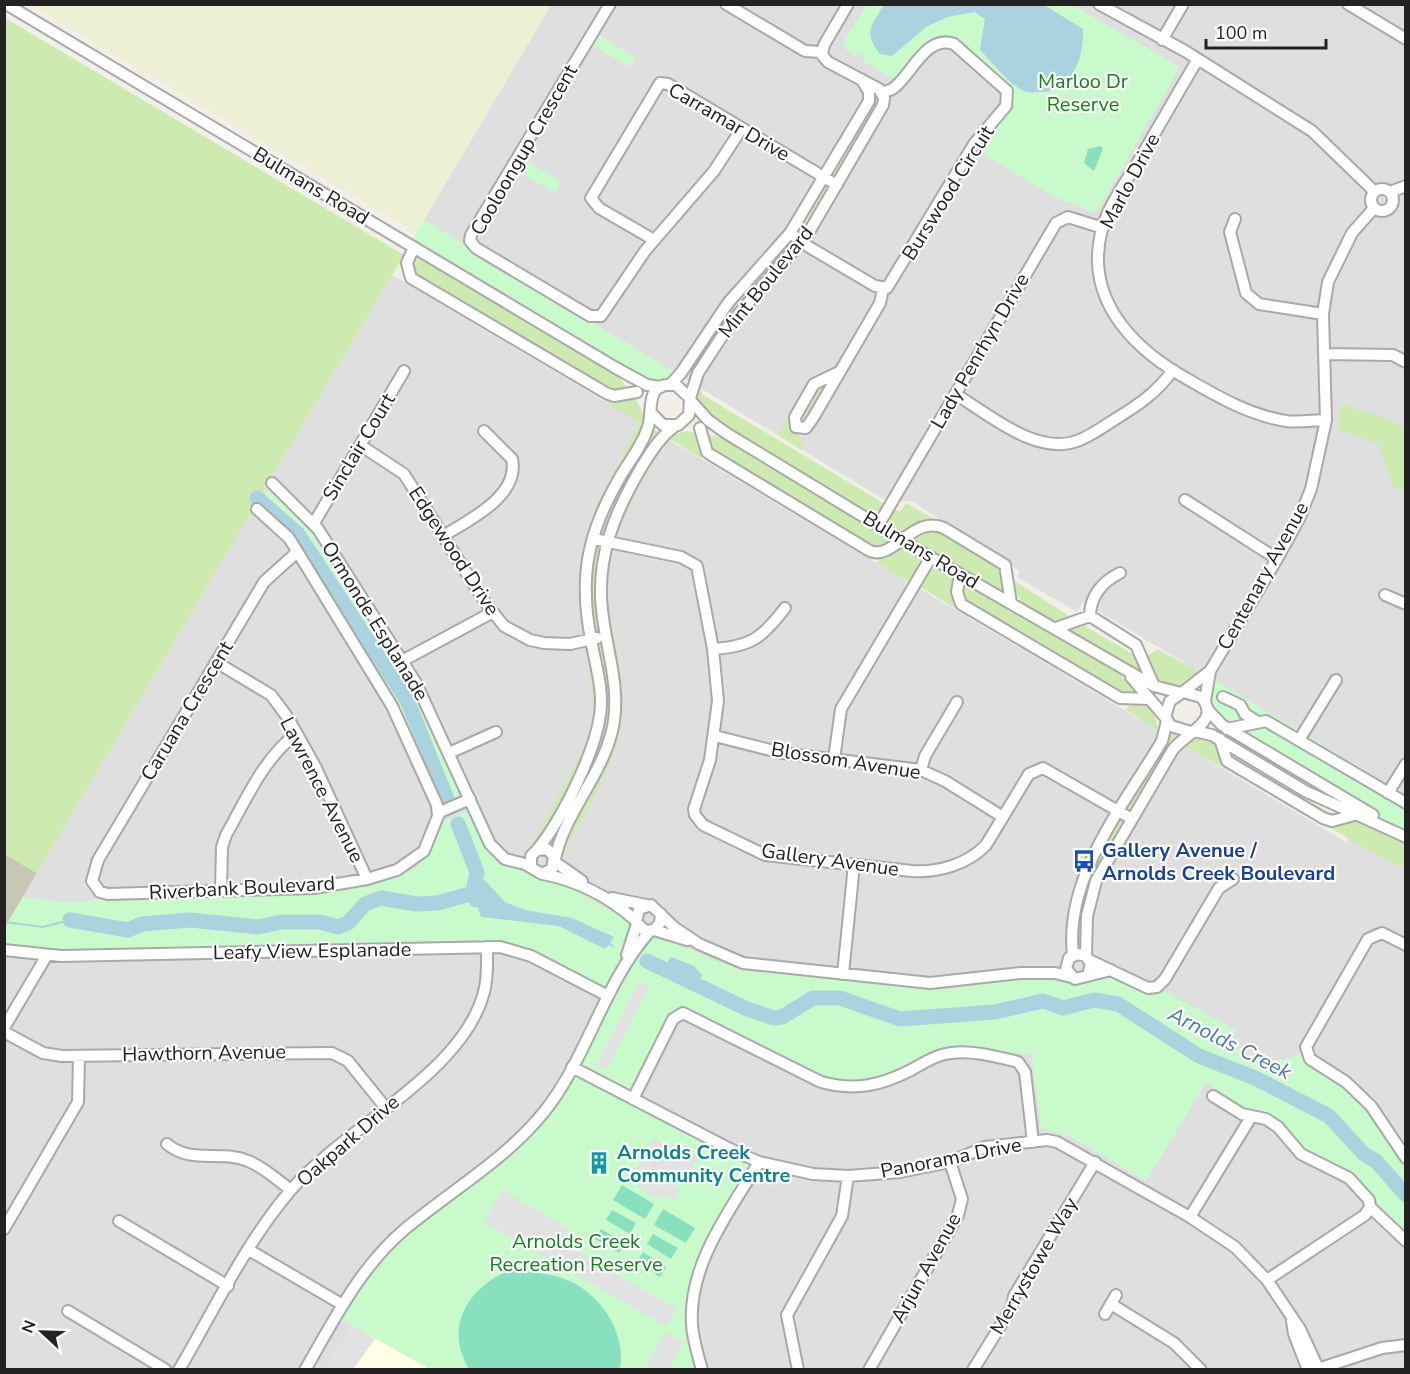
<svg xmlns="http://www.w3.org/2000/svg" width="1410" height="1374" viewBox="0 0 1410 1374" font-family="'Nunito Sans',sans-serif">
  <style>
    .residential { fill: #e0dfdf }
    .education { fill: #ffffe5 }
    .construction { fill: #c7c7b4 }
    .farmland { fill: #eef0d5 }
    .grass { fill: #cdebb0 }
    .park { fill: #c8facc }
    .pitch { fill: #88e0be }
    .parking { fill: #e2e2e2 }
    .water { fill: #aad3df }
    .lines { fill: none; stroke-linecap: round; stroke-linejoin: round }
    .stream { stroke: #aad3df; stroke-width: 2 }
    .river { stroke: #aad3df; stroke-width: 15 }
    .minor-casing { stroke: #a9a9a9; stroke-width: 14 }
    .minor { stroke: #fff; stroke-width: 10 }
    .labels { text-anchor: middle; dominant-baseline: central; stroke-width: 4.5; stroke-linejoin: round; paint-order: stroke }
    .park-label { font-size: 20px; fill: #0c8416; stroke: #fff }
    .street-label { font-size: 20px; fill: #222; stroke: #fff }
    .transit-label { font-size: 20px; font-weight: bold; fill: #164399; stroke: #fff; text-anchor: start }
    .culture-label { font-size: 20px; font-weight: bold; fill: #0d838f; stroke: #fff; text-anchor: start }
    .water-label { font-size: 21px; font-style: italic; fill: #4a7aab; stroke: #fff }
  </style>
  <rect width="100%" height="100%" fill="#f2efe9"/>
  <path class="residential" d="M551 5H1405V795L1083 602 1077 612 1017 577 1019 571 912 501 888 502 424 220Z
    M392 275 1346 842 1352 832 1405 863V1369L5 1370V927Z"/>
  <path class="education" d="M352 1325 430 1369 326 1370Z"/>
  <path class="construction" d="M5 854 37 873 5 927Z"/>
  <path class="farmland" d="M30 5H551L416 233Z"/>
  <path class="grass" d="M5 18 404 255 37 873 5 854Z
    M876 103 878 108 805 229 692 377 685 374 721 317 767 266 873 104Z
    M419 256 615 372 635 398 651 428 668 436 687 431 697 433 704 452 701 458 672 440 666 442C636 493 601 544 609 607 614 644 627 683 622 720 616 766 587 809 566 849L568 857 534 842 588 739 593 714 592 691 578 589 584 541 595 508 639 424H642L609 405 583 375 417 277 412 266Z
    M819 383H827L828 388 802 425 798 418Z
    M699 386 703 395 885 504 878 511H867L714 419C703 408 691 401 699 386Z
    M1340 404 1391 420 1405 429V492L1393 487 1378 444 1338 429Z
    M787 419 799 432 798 440 805 444 801 450 778 435Z
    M707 435 718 436 889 537 891 544 876 550 713 454Z
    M906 503 938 521 901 531 891 524 888 516 893 508 900 512Z
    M935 530 1001 568 1006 594 910 537Z
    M902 547 918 554 921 559 917 572 909 582 877 563 880 557Z
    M937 567 953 577 951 594 954 608 919 586 930 571Z
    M1013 580 1071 617 1053 621C1031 608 1018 607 1013 580Z
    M968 584 1118 672 1135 692 1119 694 963 602 960 591Z
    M1078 622 1136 656 1147 657 1157 649 1200 672C1188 684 1181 688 1163 688L1065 628Z
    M1139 703 1153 709 1159 731 1126 710 1129 706Z
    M1169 727 1181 734 1175 739 1106 855 1082 947 1075 948 1079 908 1087 874Z
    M1199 738 1212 742 1248 763 1346 823 1359 814 1405 837V870L1181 744Z"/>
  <path class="park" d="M867 5H1072L1180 67 1098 210 1093 212 1057 198 981 153 987 138 1014 107 1013 89 955 38H939L923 50 896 80 862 61 864 56 858 52 855 57 846 50 843 43Z
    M597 33 636 58 630 67 590 44Z
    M522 158 562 182 555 192 515 171Z
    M424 220 677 374C665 380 657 384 643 378L412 240Z
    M268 488 306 524 414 690 460 789V801L439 810 388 704 284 544 253 515Z
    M1211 678 1405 794V834L1227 726 1201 692Z
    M465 812 469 813 468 817 473 816 488 848 498 861 539 879 565 885 627 920 632 932 606 985 598 987 522 949 57 953 5 944V927L23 897 71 903 100 899 321 894 343 890 415 869 424 859 439 823Z
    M658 936 717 961 750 971 946 989 1021 979 1045 978 1076 984 1114 976 1153 996 1162 990 1236 1030 1228 1043C1254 1057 1276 1069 1303 1050L1347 1085 1378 1121 1391 1145 1405 1164V1231L1347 1171 1316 1161 1300 1147 1278 1120 1260 1112H1248L1206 1082 1146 1181 1071 1137 1041 1128 1031 1053C1005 1056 979 1043 953 1047 896 1055 891 1095 820 1076L686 1009 678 1010 632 1094 582 1067 581 1060 625 974 651 938Z
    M575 1076 734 1158 752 1165C709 1238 671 1280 696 1369H430L341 1319C361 1286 383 1255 413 1230 444 1203 481 1182 512 1155 538 1132 558 1105 575 1076Z"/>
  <path class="pitch" d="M1101 146 1103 149 1094 171 1084 163 1088 149Z
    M622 1185 654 1204 645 1219 613 1200Z
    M663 1209 695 1228 686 1243 654 1225Z
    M612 1210 636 1223 630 1234 606 1220Z
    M601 1229 625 1243 619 1253 595 1239Z
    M653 1234 678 1248 671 1259 647 1244Z
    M643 1252 666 1267 660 1277 637 1262Z
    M507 1271C524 1272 542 1272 558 1277 597 1287 627 1331 620 1369H469C444 1327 467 1290 507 1271Z"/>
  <path class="parking" d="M639 981 649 986 607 1069 596 1065Z
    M654 1138 670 1147 666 1155 675 1160 683 1147 699 1157 683 1185 678 1182 675 1187 680 1190 674 1201 663 1195 660 1200 637 1187 643 1177 634 1172Z
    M502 1190 571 1230 564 1244 677 1309 667 1327 484 1222Z
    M352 1325 375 1339 353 1369H326Z
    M665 1332 684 1342 669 1369H645Z"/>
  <path class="water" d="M884 5H1044L1083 29C1084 55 1074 90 1043 92 1037 92 1030 94 1024 91 1008 84 993 63 980 50L985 19 975 12 947 17 926 27 892 56 880 54C863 32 871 26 884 5Z
    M477 872 505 902 525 910 572 918 614 937 605 949 559 926 481 917 473 893Z
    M672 957 694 966 702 975 699 981C689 986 673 976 666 967L669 959Z"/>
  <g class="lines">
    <path class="stream" d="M4 922 43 927 62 922
      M609 944 613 946"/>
    <path class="river" d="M257 498 298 534 407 700 447 799
      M458 824 477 872 473 892
      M70 920 128 930 142 924 190 920 258 927 282 922H320L338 927 348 923 365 904 381 898 416 904 438 903 473 893 476 900
      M647 961 747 1009 774 1018 782 1017 813 998H840L900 1019 995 1012 1043 1001 1063 1008 1094 1000 1118 1004 1199 1056 1255 1078 1329 1116 1364 1154 1376 1161 1406 1195"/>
    <g class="minor-casing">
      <path id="minor" d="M6 4 616 368 647 385 661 387
        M610 4 471 235 470 241 476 248 590 316H601L645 251 714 171 742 128
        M726 4 805 51 822 52
        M1099 4 1185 51 1312 131 1374 191
        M1348 4 1406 39
        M1162 40 1183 4
        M1198 59C1179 91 1160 124 1141 157 1128 179 1109 204 1102 229 1084 296 1129 345 1182 376 1215 395 1248 415 1286 421 1298 423 1314 420 1326 420
        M1371 200a11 11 0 1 1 22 0a11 11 0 1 1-22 0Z
        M1390 192 1406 186
        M1235 219 1230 232 1246 293 1259 304 1323 314
        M790 233 809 247 875 286 887 288 974 144 1006 106 1007 91 954 44C927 34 912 73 895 87 892 90 886 91 882 93
        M654 240 599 208 591 198 660 83 668 84 837 185
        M414 247 407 263 411 278 606 393 614 396 637 392
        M1326 354 1393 355 1406 362
        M839 372 814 384 795 417 796 427 806 428 813 418 880 303 883 289
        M670 385 681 373 728 303 790 233 869 101V92L863 82
        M955 394C989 414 1036 456 1077 441 1091 436 1104 426 1117 418 1140 404 1157 392 1173 370
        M690 398 698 373 730 324 809 232 883 105 884 98 879 89 828 62 822 55 824 45 848 4
        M691 401 708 420 726 433 925 554 1154 686 1181 693
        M700 428 707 452 711 455 870 551C894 561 913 514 944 528L1005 565 1011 603
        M360 445 404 474 485 602 504 626 530 640 544 643 570 644 597 638
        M272 483 318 529 416 683 490 844 505 859 525 864 542 874 552 869 554 856 547 849 537 850 531 856V867
        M1185 500 1277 559
        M257 509 289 538 392 706 437 805 438 816 424 851 397 870 367 879 314 888 108 894 100 892 92 881 98 860 264 582 296 553
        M314 523 404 371
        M879 524 1056 223 1068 217 1103 228
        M443 536C469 520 520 496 512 459L484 431
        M594 539 681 557 697 566 713 649 718 701 710 760 694 809 695 815 703 825 765 855 912 871C938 873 968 864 986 845L1029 774 1043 768 1132 819
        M960 574 957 592 961 604 1120 698 1150 699
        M1385 595 1406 604
        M1090 616C1090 596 1103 581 1120 573
        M1056 628 1090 616 1136 645 1154 686
        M713 649C751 647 763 637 785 608
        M402 661 493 612
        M216 662 271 695 288 718 316 768 367 879
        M1131 677 1165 717
        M1183 692 1210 671
        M1223 697 1240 705 1245 714 1256 721
        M1205 701 1210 671 1277 559 1299 519 1311 489 1326 420 1323 314 1328 282 1352 233 1374 208
        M1207 709 1222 725 1373 815
        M1227 729 1266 721 1406 803
        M1194 731 1212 735 1305 791 1406 837
        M715 736 782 753 921 770 945 781 1003 817
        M1220 739 1227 761 1323 818 1332 821 1358 814
        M1299 740 1336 680
        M449 753 496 732
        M834 759 841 709 931 557
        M921 770 925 756 957 702
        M1388 793 1406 764
        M438 816 440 812 470 799
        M537 850C561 821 595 753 600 715 604 689 595 664 591 639 587 619 585 599 586 580 587 544 602 508 620 477 629 462 641 447 647 430 655 411 642 381 676 385L690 398 689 415 678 425H663L651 413
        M555 859C564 814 601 777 612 731 622 690 606 650 602 610 596 557 615 512 641 468 651 452 659 438 675 426
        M555 862 582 881
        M543 874C579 881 608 896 635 920
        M221 890 222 847 226 835C246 800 263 759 296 734
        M612 898 646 905
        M661 914 660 923 654 930 645 931 636 922 639 909 651 905 675 928 699 944 743 963 930 983 1021 973H1055L1071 977
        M654 930 687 940
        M1406 945 1382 933 1368 939 1306 1047 1310 1059 1346 1082 1371 1106 1406 1158
        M4 950 61 956 500 947 531 956 608 996
        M627 955 637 924
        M1073 955C1064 877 1124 805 1162 741L1167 721
        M1086 956 1087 916 1096 881 1172 751C1184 733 1223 722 1201 697L1183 692 1170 701 1165 717 1171 726 1191 732
        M1089 960 1148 988 1157 987 1165 979 1219 888 1233 879
        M843 974 854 865
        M1088 975 1091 964 1086 956 1077 954 1069 958 1066 969 1075 979 1111 970
        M4 1028 47 955
        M4 1032 43 1053 62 1056 332 1053 348 1061 385 1107
        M572 1067 726 1147 759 1162 813 1174 848 1176 900 1172 950 1162 985 1147 1047 1140 1057 1142 1190 1217 1235 1247 1267 1280 1300 1329 1318 1368
        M1213 1096 1242 1114 1266 1119 1278 1127 1301 1154 1349 1178 1369 1200 1370 1207 1406 1241
        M633 1099 673 1019 683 1013 821 1082C855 1091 880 1086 911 1070 922 1064 932 1057 945 1054 968 1049 995 1056 1018 1062L1025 1072 1033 1142
        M167 1144C192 1165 220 1149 248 1161 264 1167 277 1180 291 1190
        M1190 1217 1251 1117
        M119 1221 228 1286
        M4 1229 78 1102 79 1056
        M249 1250 343 1305
        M1267 1280 1365 1215 1370 1207
        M1111 1304 1174 1343 1201 1370
        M68 1311 166 1370
        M1105 1314 1116 1295
        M1292 1321 1294 1334 1308 1370
        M179 1370C214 1310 245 1244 290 1191 345 1126 463 1074 484 992 488 978 487 962 487 947
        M305 1370C334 1320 360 1267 405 1229 452 1190 505 1160 544 1112 588 1057 603 984 650 931
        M702 1370C698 1355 693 1340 692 1325 688 1264 730 1211 759 1162
        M798 1370 787 1315 842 1216 848 1176
        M869 1370 958 1215 962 1199 950 1162
        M973 1370 1012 1307 1014 1296 1095 1162
        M1315 1370 1382 1348 1406 1345"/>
    </g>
    <use href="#minor" class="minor"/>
  </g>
  <defs>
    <g id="bus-bare" transform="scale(1.8)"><path d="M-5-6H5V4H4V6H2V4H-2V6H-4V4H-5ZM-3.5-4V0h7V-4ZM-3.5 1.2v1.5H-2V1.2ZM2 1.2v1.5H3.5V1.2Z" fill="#1a4fb4" stroke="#fff" stroke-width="2.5" paint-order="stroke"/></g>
    <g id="building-bare" transform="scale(1.8)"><path d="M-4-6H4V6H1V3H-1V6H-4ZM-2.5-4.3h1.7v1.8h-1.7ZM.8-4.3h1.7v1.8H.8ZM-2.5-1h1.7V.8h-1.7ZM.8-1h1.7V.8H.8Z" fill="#0f9aa8" stroke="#fff" stroke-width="2.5" paint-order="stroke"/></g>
  </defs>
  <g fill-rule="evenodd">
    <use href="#bus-bare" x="1084" y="861"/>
    <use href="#building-bare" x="599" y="1163"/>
  </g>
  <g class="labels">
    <g class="park-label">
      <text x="1083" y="81">Marloo Dr<tspan x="1083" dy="23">Reserve</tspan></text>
      <text x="576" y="1241">Arnolds Creek<tspan x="576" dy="23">Recreation Reserve</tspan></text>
    </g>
    <g class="street-label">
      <text transform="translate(729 122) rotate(30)">Carramar Drive</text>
      <text transform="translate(524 150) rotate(-60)">Cooloongup Crescent</text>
      <text transform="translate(1130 181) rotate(-62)">Marlo Drive</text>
      <text transform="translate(311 186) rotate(31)">Bulmans Road</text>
      <text transform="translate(948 193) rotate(-58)">Burswood Circuit</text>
      <text transform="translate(766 282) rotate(-51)">Mint Boulevard</text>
      <text transform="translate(980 351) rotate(-60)">Lady Penrhyn Drive</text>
      <text transform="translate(359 447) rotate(-59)">Sinclair Court</text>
      <text transform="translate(921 550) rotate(31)">Bulmans Road</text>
      <text transform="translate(454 551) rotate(57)">Edgewood Drive</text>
      <text transform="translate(1263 576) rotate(-61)">Centenary Avenue</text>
      <text transform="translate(375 621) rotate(58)">Ormonde Esplanade</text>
      <text transform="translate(187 711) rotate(-59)">Caruana Crescent</text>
      <text transform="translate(846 761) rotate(9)">Blossom Avenue</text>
      <text transform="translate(322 790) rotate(63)">Lawrence Avenue</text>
      <text transform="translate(830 860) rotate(8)">Gallery Avenue</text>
      <text transform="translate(242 888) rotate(-3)">Riverbank Boulevard</text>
      <text transform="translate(312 951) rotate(-1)">Leafy View Esplanade</text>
      <text transform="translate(204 1053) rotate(-1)">Hawthorn Avenue</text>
      <text transform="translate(348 1141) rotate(-41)">Oakpark Drive</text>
      <text transform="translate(951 1158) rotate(-11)">Panorama Drive</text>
      <text transform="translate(1034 1266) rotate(-60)">Merrystowe Way</text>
      <text transform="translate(926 1268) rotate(-61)">Arjun Avenue</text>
    </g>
    <g class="transit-label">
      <text x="1102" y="850">Gallery Avenue /<tspan x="1102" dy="23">Arnolds Creek Boulevard</tspan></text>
    </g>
    <g class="culture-label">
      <text x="617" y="1152">Arnolds Creek<tspan x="617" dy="23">Community Centre</tspan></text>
    </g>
    <g class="water-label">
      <text transform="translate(1230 1043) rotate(27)">Arnolds Creek</text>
    </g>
  </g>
  <rect width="1410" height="1374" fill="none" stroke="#222222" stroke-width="12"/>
  <g transform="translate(42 1332) rotate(292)" stroke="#ffffff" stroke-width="4.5" paint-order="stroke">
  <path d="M0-4.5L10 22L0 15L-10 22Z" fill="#222222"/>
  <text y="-9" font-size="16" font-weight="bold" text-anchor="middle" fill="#222222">N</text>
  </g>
  <path d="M1206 39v9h120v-9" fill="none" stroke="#222222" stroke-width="3"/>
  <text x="1215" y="39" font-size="18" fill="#222222" stroke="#ffffff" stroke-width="4.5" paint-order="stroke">100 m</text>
</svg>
